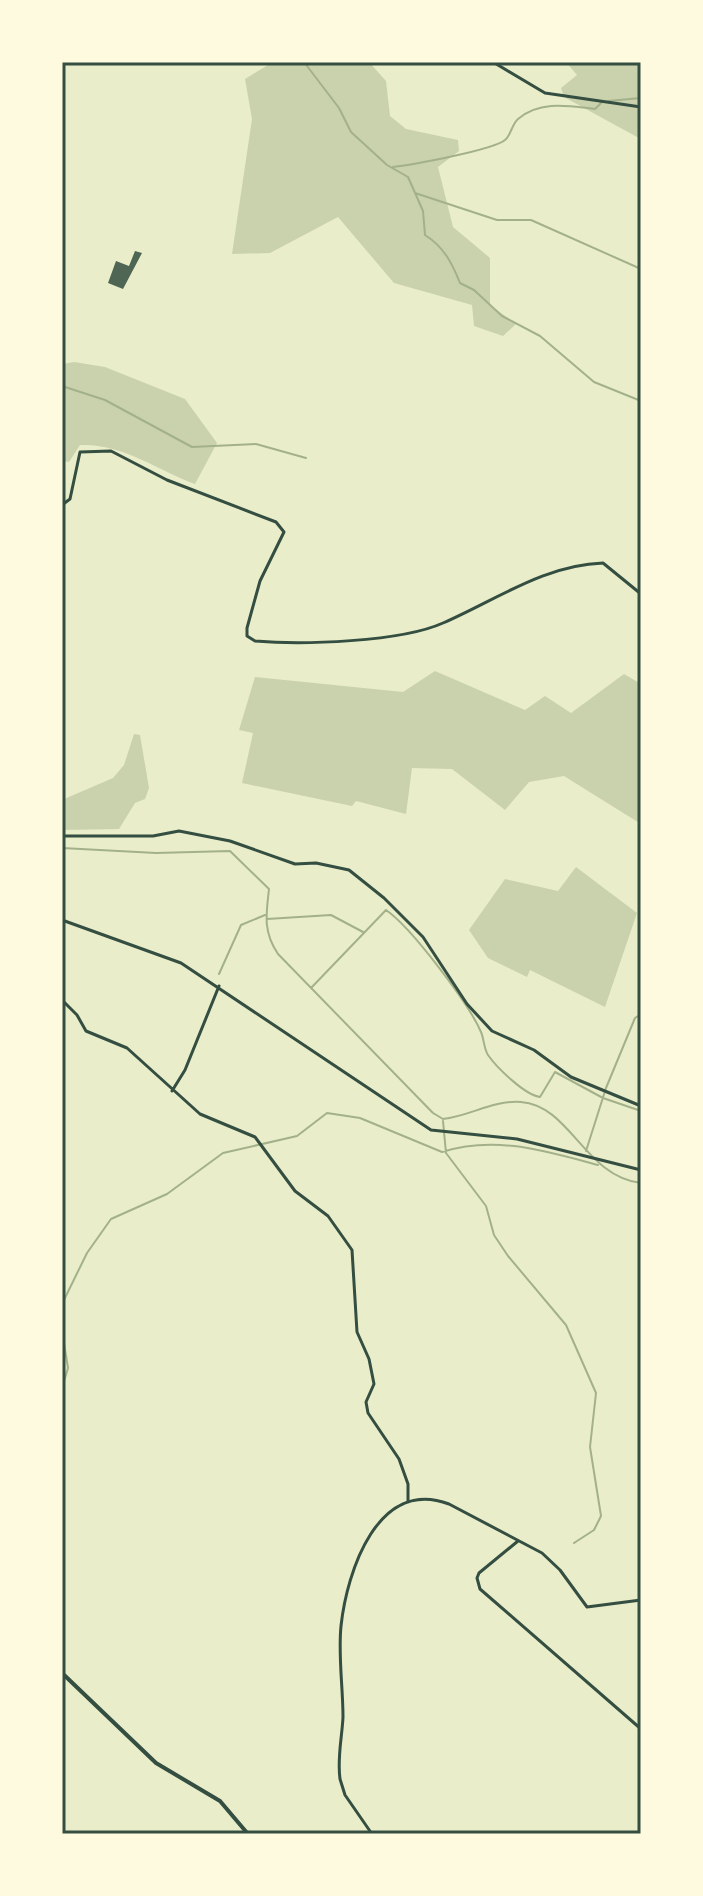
<svg xmlns="http://www.w3.org/2000/svg" width="703" height="1896" viewBox="0 0 703 1896" font-family="'Open Sans',sans-serif">
  <style>
    .green { fill: #cad2ad }
    .lines { fill: none; stroke-linecap: round; stroke-linejoin: round }
    .stream { stroke: #a3b18a; stroke-width: 2 }
    .building { fill: #4f6655 }
    .minor { stroke: #344e41; stroke-width: 3 }
    .secondary { stroke: #344e41; stroke-width: 4 }
    .neatline { fill: none; stroke: #344e41; stroke-width: 3 }
  </style>
  <rect width="100%" height="100%" fill="#e9edc9"/>
  <path class="green" d="M273 62H369L386 81 390 116 406 129 458 140 459 151 438 167 453 227 490 258V305L516 324 503 336 474 326 472 305 394 283 338 217 270 253 232 254 252 119 245 79Z
    M566 62H641V136L637 137 564 97 561 88 577 75Z
    M74 362 105 367 185 399 217 443 195 484C157 470 122 443 80 445L69 462 62 461V364Z
    M435 671 525 710 545 696 571 713 624 674 641 684V824L564 776 529 782 505 810 452 769 412 768 406 814 356 801 352 806 242 783 253 733 239 730 255 677 403 692Z
    M134 734 140 735 149 788 145 799 135 803 119 829 62 830V800L113 778 124 765Z
    M576 867 637 913 605 1007 530 970 527 977 488 958 469 930 505 879 558 891Z"/>
  <g class="lines">
    <path class="stream" d="M304 62 339 108 351 132 387 165 408 177 423 211 425 235C444 247 452 263 460 283L474 290 502 316 540 336 594 382 641 401
      M608 101 641 98
      M393 167C411 165 493 150 505 140 511 135 512 124 518 119 540 100 569 106 595 109L602 102
      M415 193 497 220H531L641 269
      M62 386 105 400 192 447 256 444 306 458
      M62 848 156 853 230 851 269 889C266 915 263 932 278 954L433 1113 443 1119C470 1116 493 1100 521 1102 571 1106 584 1176 641 1183
      M267 919 331 915 363 932
      M219 974 241 925 265 915
      M311 988 386 910C411 927 469 1004 481 1032 484 1039 484 1049 488 1055 497 1068 525 1095 540 1097L555 1072 603 1098 641 1111
      M443 1121 446 1153 486 1206 494 1235 508 1256 566 1325 596 1393 590 1447 601 1516 594 1530 574 1543
      M586 1151 606 1088 635 1018 641 1014
      M62 1304 87 1253 111 1219 167 1194 223 1153 297 1136 327 1113 360 1118 442 1152C495 1135 545 1151 598 1165
      M62 1331 68 1368 62 1388"/>
  </g>
  <path class="building" d="M135 251 142 253 123 289 108 283 116 261 129 266Z"/>
  <g class="lines">
    <path class="minor" d="M493 62 545 93 641 107
      M62 505 70 499 80 452 111 451 167 480 276 522 284 532 260 581 247 628V636L255 641C302 645 401 642 443 623 496 600 544 565 603 563L641 594
      M62 836H153L179 831 230 841 295 864 316 863 349 870 384 898 423 937 467 1004 492 1031 534 1050 571 1077 641 1106
      M62 920 181 963 431 1130 517 1139 641 1170
      M62 1000 77 1015 86 1031 127 1048 200 1114 255 1137 295 1191 328 1216 352 1250 357 1332 369 1359 374 1384 366 1402 368 1413 399 1459 408 1484V1502
      M172 1091 185 1070 219 986
      M518 1541 479 1573 477 1578 480 1589 641 1729
      M372 1834 345 1795 340 1779C337 1758 342 1738 343 1717 343 1687 338 1656 341 1626 347 1571 378 1477 449 1504L542 1553 560 1570 587 1607 641 1600"/>
    <path class="secondary" d="M62 1673 156 1763 220 1801 248 1834"/>
  </g>
  <rect width="703" height="1896" fill="none" stroke="#fefae0" stroke-width="128"/>
  <rect x="64" y="64" width="575" height="1768" class="neatline"/>
</svg>
